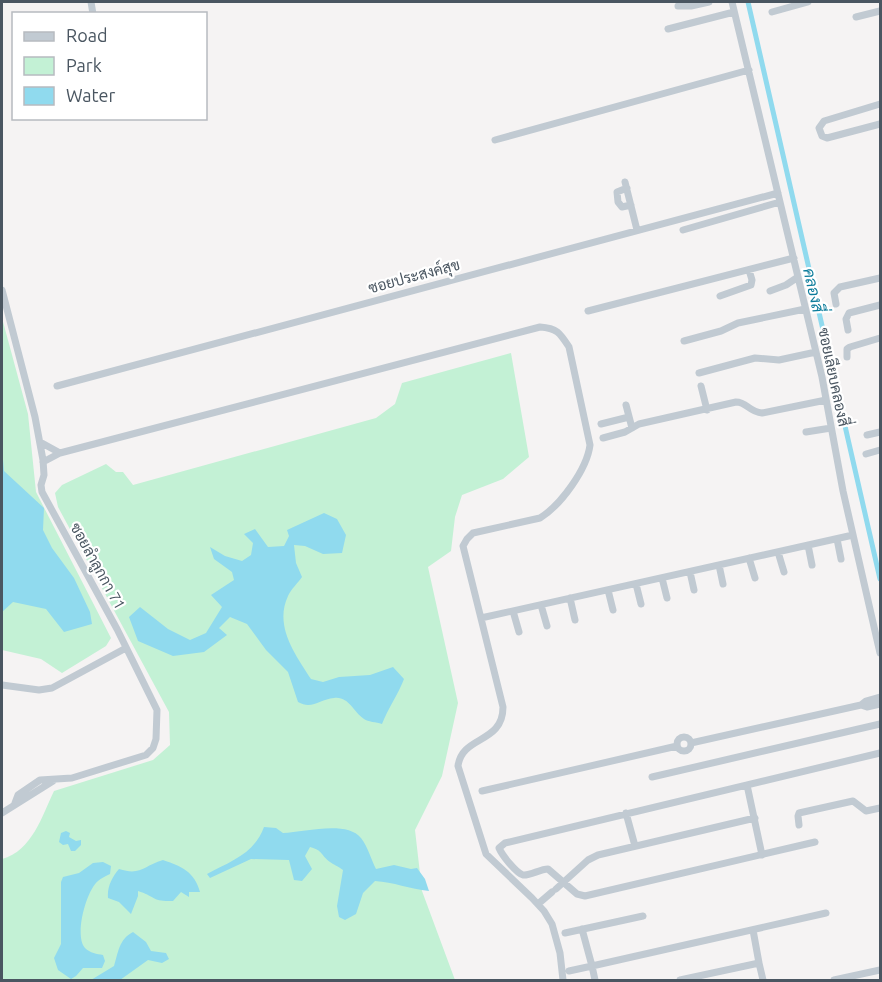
<svg xmlns="http://www.w3.org/2000/svg" width="882" height="982" viewBox="0 0 882 982" font-family="Ubuntu,Sarabun,sans-serif">
  <style>
    .green { fill: #c3f1d5 }
    .water { fill: #90daee }
    .lines { fill: none; stroke-linecap: round; stroke-linejoin: round }
    .canal { stroke: #90daee; stroke-width: 5 }
    .minor { stroke: #c1cad2; stroke-width: 7 }
    .labels { text-anchor: middle; dominant-baseline: central; stroke-width: 4.5; stroke-linejoin: round; paint-order: stroke }
    .street-label { font-size: 15px; fill: #4a5661; stroke: #fff }
    .water-label { font-size: 16px; font-style: italic; fill: #0c7c9b; stroke: #fff }
  </style>
  <rect width="100%" height="100%" fill="#f5f3f3"/>
  <path class="green" d="M2 318 28 414 36 492 111 638 106 646 62 673 41 659 2 650Z
    M511 353 529 457 503 479 462 495 455 517 451 551 428 567 458 703 442 776 415 830 422 891 455 980H2V859C32 851 42 816 54 791L153 760 170 745 169 712 58 507 55 493 62 485 106 464 116 472H123L133 485 376 418 395 404 402 383Z"/>
  <path class="water" d="M2 448 4 471 44 508 43 530 52 548 74 578 90 612 92 624 64 632 46 609 13 602 2 612Z
    M324 513 337 519 346 535 342 553 323 554 305 546 294 545 296 563 302 577C298 583 291 589 288 596 274 626 295 654 311 679L323 682 339 677 370 675 393 667 404 679C398 695 388 708 382 724 376 722 368 722 364 719 353 712 349 696 334 698 320 699 312 710 298 702L288 672 266 650 247 624 230 617 219 628 227 635 204 652 173 656 138 641 129 617 140 607 168 629 190 640 206 633 222 607 211 595 234 580 232 572 214 559 210 547 225 556 242 561 251 555 253 543 244 534 255 529 268 547 284 546 289 536 287 530Z
    M264 827 276 828 283 833C304 832 347 820 361 838 368 847 371 859 376 869L394 865 411 869 417 868 425 879 429 891C410 889 393 882 375 881L363 893 356 914 345 920 339 917 337 906 343 870C338 866 334 865 330 862 320 855 324 851 310 847L305 856 312 869 302 881 294 880 289 860 251 859 210 878 207 874C231 861 254 854 264 827Z
    M66 831 70 833 69 837 76 841 81 840V845L75 851H71L68 844 63 845 59 842 61 833Z
    M163 860C181 866 195 872 200 892H189V897L181 892 173 901C152 902 155 896 138 891V896L131 914 119 902 108 898C107 887 112 877 119 869 141 876 143 866 163 860Z
    M103 862 111 866 110 874C106 876 101 878 98 881 86 891 74 936 85 948 90 953 97 954 103 955L105 961 102 968H83L76 976 71 979 58 970 54 958 61 944V882L63 877 79 873 93 863Z
    M133 932 146 942 151 951 166 953 169 959 162 963 148 960 120 980H91L114 966C118 953 119 939 133 932Z"/>
  <g class="lines">
    <path class="canal" d="M748 2 880 579"/>
    <path class="minor" d="M91 2 93 14
      M732 2 822 377 843 491 880 653
      M678 6H691L709 2
      M772 12 808 2
      M856 17 880 11
      M668 29 734 12
      M880 104 824 121 819 128 822 136 827 138 880 124
      M495 140 749 70
      M625 182 637 230
      M627 188 617 192 618 202 622 207 631 205
      M683 230 780 202
      M2 290 35 417 43 460 44 475 41 485 42 492 117 629 157 710 156 739 153 748 146 755 72 778 40 780 18 795 15 803
      M770 291 786 285 798 277
      M720 296 751 285 752 280 749 270
      M836 304 834 293 840 287 880 278
      M588 311 794 258
      M848 330 846 319 849 313 880 305
      M684 341 721 331 738 323 805 309
      M847 357V349L850 347 880 338
      M699 373 755 358 779 360 816 352
      M57 386 778 193
      M701 386 707 410
      M626 405 632 428
      M601 424 629 417
      M806 432 831 428
      M867 435 880 432
      M603 438 625 432 639 424 736 402C747 402 749 412 762 413L826 400
      M40 442 60 453 43 462
      M60 453 540 327C557 328 560 333 569 347L590 445C587 469 561 505 540 518L473 533 467 539 463 546 503 707C503 744 462 735 458 766L486 854 532 898 544 911 552 924 560 953 563 980
      M866 454 880 450
      M837 539 841 559
      M808 545 812 565
      M778 552 784 572
      M749 558 755 578
      M719 565 723 584
      M690 572 694 590
      M662 578 667 598
      M636 584 641 604
      M608 590 613 610
      M570 598 575 620
      M541 605 547 626
      M513 611 519 632
      M481 618 853 535
      M2 685 39 690 52 688 126 648
      M880 697 866 701 861 705 867 707 880 704
      M677 744a7 7 0 1 1 14 0a7 7 0 1 1-14 0Z
      M691 743 861 705
      M652 777 880 724
      M747 785 762 855
      M482 791 677 746
      M2 813 53 781
      M626 813 635 846
      M799 825 798 816 799 813 853 801 866 811 880 808
      M815 842 585 896 577 894 548 869C540 869 530 876 523 875 516 873 502 855 499 848L505 843 880 753
      M556 889 588 860 598 855 755 818
      M538 904 552 892
      M565 933 643 916
      M759 963 763 980
      M569 971 592 966 582 929
      M595 980 592 966 826 913
      M680 980 759 963 753 930
      M834 980 880 970"/>
  </g>
  <g class="labels">
    <g class="street-label">
      <text transform="translate(414 276) rotate(-15)">ซอยประสงค์สุข</text>
      <text transform="translate(834 377) rotate(78)">ซอยเลียบคลองสี่</text>
      <text transform="translate(98 566) rotate(61)">ซอยลำลูกกา 71</text>
    </g>
    <g class="water-label">
      <text transform="translate(814 290) rotate(77)">คลองสี่</text>
    </g>
  </g>
  <rect width="882" height="982" fill="none" stroke="#4a5661" stroke-width="6"/>
  <rect x="12" y="12" width="195" height="108" fill="#ffffff" stroke="#b7bbc0" stroke-width="1.5"/>
  <rect x="24" y="32" width="30" height="9" fill="#c1cad2" stroke="#b7bbc0" stroke-width="1.5"/>
  <text x="66" y="42" font-size="18" fill="#4a5661">Road</text>
  <rect x="24" y="57" width="30" height="18" fill="#c3f1d5" stroke="#b7bbc0" stroke-width="1.5"/>
  <text x="66" y="72" font-size="18" fill="#4a5661">Park</text>
  <rect x="24" y="87" width="30" height="18" fill="#90daee" stroke="#b7bbc0" stroke-width="1.5"/>
  <text x="66" y="102" font-size="18" fill="#4a5661">Water</text>
</svg>
